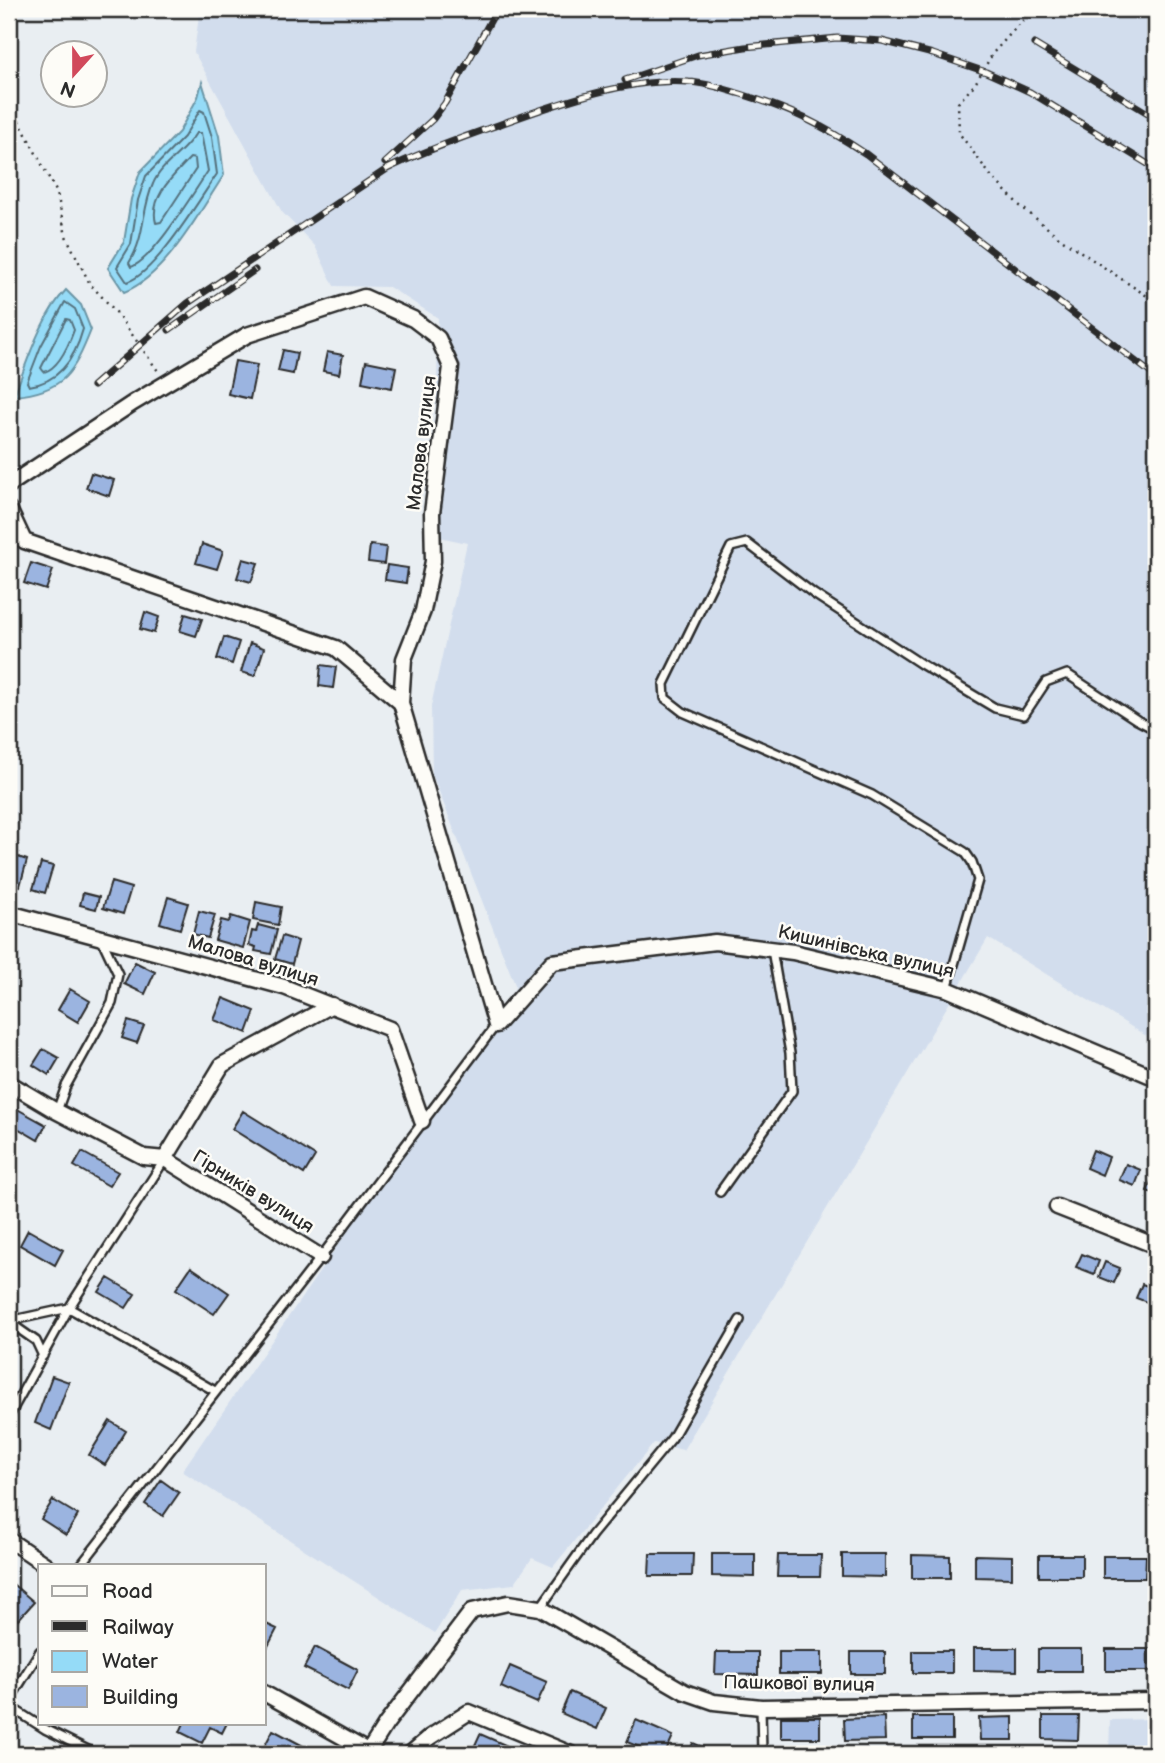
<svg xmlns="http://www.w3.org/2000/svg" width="1165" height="1763" viewBox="0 0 1165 1763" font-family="'Balsamiq Sans',sans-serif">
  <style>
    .built { fill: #d2dded }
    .water { fill: #95dbf7; stroke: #6b95a5; stroke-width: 2 }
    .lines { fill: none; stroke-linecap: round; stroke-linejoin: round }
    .shore { stroke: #55717d; stroke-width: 2 }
    .building { fill: #9bb4e0; stroke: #2b2b2b; stroke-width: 2 }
    .lane-casing { stroke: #2b2b2b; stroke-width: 12 }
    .street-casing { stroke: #2b2b2b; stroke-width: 19 }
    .path { stroke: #2b2b2b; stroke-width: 2.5; stroke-dasharray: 2 5; stroke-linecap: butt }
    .lane { stroke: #fdfcf7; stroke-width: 7 }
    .street { stroke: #fdfcf7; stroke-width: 14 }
    .rail-casing { stroke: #2b2b2b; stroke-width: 7 }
    .rail { stroke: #fdfcf7; stroke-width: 4.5; stroke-dasharray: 13; stroke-linecap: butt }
    .labels { text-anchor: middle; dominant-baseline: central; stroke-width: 5; stroke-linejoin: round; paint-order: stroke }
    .street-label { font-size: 19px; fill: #2b2b2b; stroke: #fdfcf7 }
  </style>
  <rect width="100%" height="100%" fill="#e9eef2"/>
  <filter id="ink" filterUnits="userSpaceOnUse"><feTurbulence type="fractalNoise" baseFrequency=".0143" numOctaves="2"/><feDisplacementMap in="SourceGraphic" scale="14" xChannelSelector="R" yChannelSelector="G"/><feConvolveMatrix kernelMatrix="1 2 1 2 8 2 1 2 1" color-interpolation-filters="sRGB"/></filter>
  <g filter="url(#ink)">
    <path class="built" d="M200 9H1156V1042L988 938 683 1450 654 1443 553 1567 532 1558 514 1584 462 1590 435 1633 182 1471 516 987 432 774 431 706 467 543 435 536 438 318 389 287 334 286 315 246 282 212 194 52Z
      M1156 1719V1754H1109L1110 1720Z"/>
    <path class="water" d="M202 82 219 136 224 175C200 211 166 276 124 292L108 268 124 242 131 199 140 172 179 132 198 97Z
      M66 290 81 305 91 330C74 373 63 392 14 396 27 362 41 316 66 290Z"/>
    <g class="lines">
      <path class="shore" d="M200 110 204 112 212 137 217 174C199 200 155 274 127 282L117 267 131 244 138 200 146 176 184 137Z
        M196 133H201L208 171C194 192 152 261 131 267L129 263C146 236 141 211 153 184 161 164 185 152 196 133Z
        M190 158 195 159 196 169 161 222 156 223C149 197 174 175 190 158Z
        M65 302 75 309 83 329C75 358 60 382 29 386L27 382 41 346Z
        M66 319 70 320 74 330C69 344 59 368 44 372L41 368Z"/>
    </g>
    <path class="building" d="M283 350 297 353 293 374 278 371Z
      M327 352 343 355 339 374 323 371Z
      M235 361 257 365 250 399 228 394Z
      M366 361 396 367 392 388 362 382Z
      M91 473 114 480 109 496 86 488Z
      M202 544 223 551 217 569 196 563Z
      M370 545 386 547 384 564 368 562Z
      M243 559 258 563 251 582 237 578Z
      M31 563 53 570 46 590 24 583Z
      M387 565 408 568 406 583 385 580Z
      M145 612 159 617 154 633 140 629Z
      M185 614 202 619 196 636 180 631Z
      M224 637 239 642 232 664 217 659Z
      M250 643 264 648 255 676 241 672Z
      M321 665 336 667 333 688 319 686Z
      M9 854 27 860 20 886 9 883Z
      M41 863 53 866 45 893 33 889Z
      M111 882 131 888 123 914 103 908Z
      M83 893 99 897 96 909 80 905Z
      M168 897 188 903 180 929 160 923Z
      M256 902 281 907 278 925 253 920Z
      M199 911 215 915 208 938 193 934Z
      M231 916 250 922 243 948 215 940 221 920 229 922Z
      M258 925 277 930 271 954 255 951 256 947 249 945 252 931 256 932Z
      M282 936 298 941 292 964 275 959Z
      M135 962 155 972 145 994 124 984Z
      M70 989 90 1001 78 1022 58 1010Z
      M223 998 255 1011 247 1033 214 1020Z
      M128 1021 144 1026 137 1043 122 1038Z
      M43 1049 59 1058 49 1075 33 1065Z
      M10 1105 46 1125 38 1140 9 1123Z
      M243 1111 315 1156 304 1174 232 1129Z
      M1093 1150 1109 1157 1102 1175 1086 1168Z
      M82 1152 118 1172 109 1186 74 1166Z
      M1126 1164 1141 1170 1135 1186 1119 1180Z
      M1156 1171V1195L1147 1191Z
      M28 1230 63 1250 55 1265 20 1245Z
      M1082 1254 1099 1261 1094 1274 1076 1267Z
      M1105 1262 1120 1268 1114 1283 1099 1277Z
      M191 1267 229 1293 214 1314 176 1289Z
      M108 1278 135 1294 126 1308 99 1292Z
      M1142 1284 1156 1289 1152 1304 1136 1298Z
      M52 1376 69 1382 51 1430 35 1423Z
      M110 1421 126 1431 105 1465 89 1455Z
      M161 1480 179 1493 163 1516 145 1504Z
      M53 1500 78 1515 66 1535 41 1519Z
      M650 1554H693L692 1576H649Z
      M712 1554H755V1577L712 1576Z
      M842 1554H885V1577L842 1576Z
      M778 1555H821L820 1577H777Z
      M912 1555 950 1556V1578H912Z
      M975 1555 1012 1556V1578L975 1577Z
      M1039 1555H1082V1577H1039Z
      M1103 1556H1146L1145 1578H1103Z
      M9 1581 34 1602 18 1620 9 1612Z
      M264 1623 277 1629 266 1650 264 1649Z
      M315 1647 358 1670 348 1690 304 1668Z
      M974 1648H1017V1671L974 1670Z
      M1038 1649H1081V1671H1038Z
      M1106 1649H1149V1671H1106Z
      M913 1651H952V1673H913Z
      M716 1652H758V1675L715 1674Z
      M779 1652H822V1674H779Z
      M851 1652H885V1674H851Z
      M510 1666 547 1682 537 1703 501 1687Z
      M570 1692 606 1708 597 1729 561 1713Z
      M1043 1716H1079L1078 1740 1043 1739Z
      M781 1717H820V1738H781Z
      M884 1717 885 1740 845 1741 844 1719Z
      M913 1717H952V1739H913Z
      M1013 1717V1740H980L979 1718Z
      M636 1720 673 1736 665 1754H656L627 1742Z
      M184 1723H227L222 1733 210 1727 202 1743 180 1732Z
      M273 1730 309 1749 306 1754H273L263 1749Z
      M480 1734 521 1752 520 1754H471Z
      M693 1743 718 1754H688Z"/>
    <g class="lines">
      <g class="lane-casing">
        <path id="lane" d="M947 989 978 880 972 862 965 852 872 795 683 712 665 698 664 684 731 547 747 543 814 594 921 664 995 708 1024 715 1046 682 1067 674 1137 720 1156 730
          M57 1111 66 1086 112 1003 118 974 101 938
          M720 1192 792 1091 790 1053 772 950
          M9 1321 69 1308 215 1391
          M9 1322 36 1341 43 1356
          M9 1416 69 1308 165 1159
          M81 1565 321 1257 496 1025
          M540 1608 592 1535 672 1438 740 1320
          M9 1701 40 1651
          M9 1706 45 1729 96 1754
          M761 1707 762 1754"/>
      </g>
      <g class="street-casing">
        <path id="street" d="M9 485 133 403 247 335 364 297 413 319 438 338 451 367 432 513 433 561 423 611 404 659 401 703
          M9 509 24 541 336 648 401 703 496 1025
          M9 913 284 987 390 1029 422 1121
          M496 1025 552 962 715 942 793 952 947 989 1156 1078
          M9 1083 56 1111 144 1157 165 1159 321 1257
          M165 1159 222 1065 332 1005
          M1057 1207 1156 1246
          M9 1540 46 1565
          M264 1693 373 1754
          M369 1751 386 1724 472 1611 508 1603 540 1608 685 1692 714 1702 761 1707 1156 1701
          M410 1754 430 1737 469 1712 571 1754"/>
      </g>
      <path class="path" d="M1033 9 993 53 975 84 958 103 959 133 991 176 1019 205 1060 238 1156 302
        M9 102 57 193 66 236 90 284 116 312 158 371"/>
      <use href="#lane" class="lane"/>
      <use href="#street" class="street"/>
      <g class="rail-casing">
        <path id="rail" d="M1034 44 1156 118
          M625 80 698 55 745 47 837 38 882 41 933 54 986 72 1030 92 1156 169
          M385 163 433 119 445 103 497 9
          M169 330 255 270
          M93 386 188 303 387 169C421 152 456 140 492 127 551 106 626 77 689 82 707 83 724 89 741 94 792 110 821 124 866 154L1156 377"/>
      </g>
      <use href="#rail" class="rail"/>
    </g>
  </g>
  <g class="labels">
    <g class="street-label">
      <text transform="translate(422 443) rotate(-83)">Малова вулиця</text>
      <text transform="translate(866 952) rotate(13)">Кишинівська вулиця</text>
      <text transform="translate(253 961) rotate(17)">Малова вулиця</text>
      <text transform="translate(253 1192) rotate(32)">Гірників вулиця</text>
      <text transform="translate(799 1684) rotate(1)">Пашкової вулиця</text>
    </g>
  </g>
  <rect width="1165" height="1763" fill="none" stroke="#fdfcf7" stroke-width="35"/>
  <rect x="18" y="18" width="1130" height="1728" fill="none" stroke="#2b2b2b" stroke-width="2.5" filter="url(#ink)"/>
  <rect x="38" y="1564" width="228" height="161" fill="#fdfcf7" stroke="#a9a8a5" stroke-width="2"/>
  <rect x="52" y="1586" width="35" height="10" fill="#fdfcf7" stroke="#a9a8a5" stroke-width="2"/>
  <text x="102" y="1598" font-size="21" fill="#2b2b2b">Road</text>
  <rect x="52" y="1621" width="35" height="10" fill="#2b2b2b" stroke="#a9a8a5" stroke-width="2"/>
  <text x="102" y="1634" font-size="21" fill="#2b2b2b">Railway</text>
  <rect x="52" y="1651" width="35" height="21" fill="#95dbf7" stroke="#a9a8a5" stroke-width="2"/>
  <text x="102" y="1668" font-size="21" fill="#2b2b2b">Water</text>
  <rect x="52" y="1686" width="35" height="21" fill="#9bb4e0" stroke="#a9a8a5" stroke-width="2"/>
  <text x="102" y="1704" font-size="21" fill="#2b2b2b">Building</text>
  <g transform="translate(74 74) rotate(201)"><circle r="33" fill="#fdfcf7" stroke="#a9a8a5" stroke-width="2"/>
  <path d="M0-5L12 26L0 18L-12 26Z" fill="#d1495b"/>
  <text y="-10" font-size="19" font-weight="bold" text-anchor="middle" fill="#2b2b2b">N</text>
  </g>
</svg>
